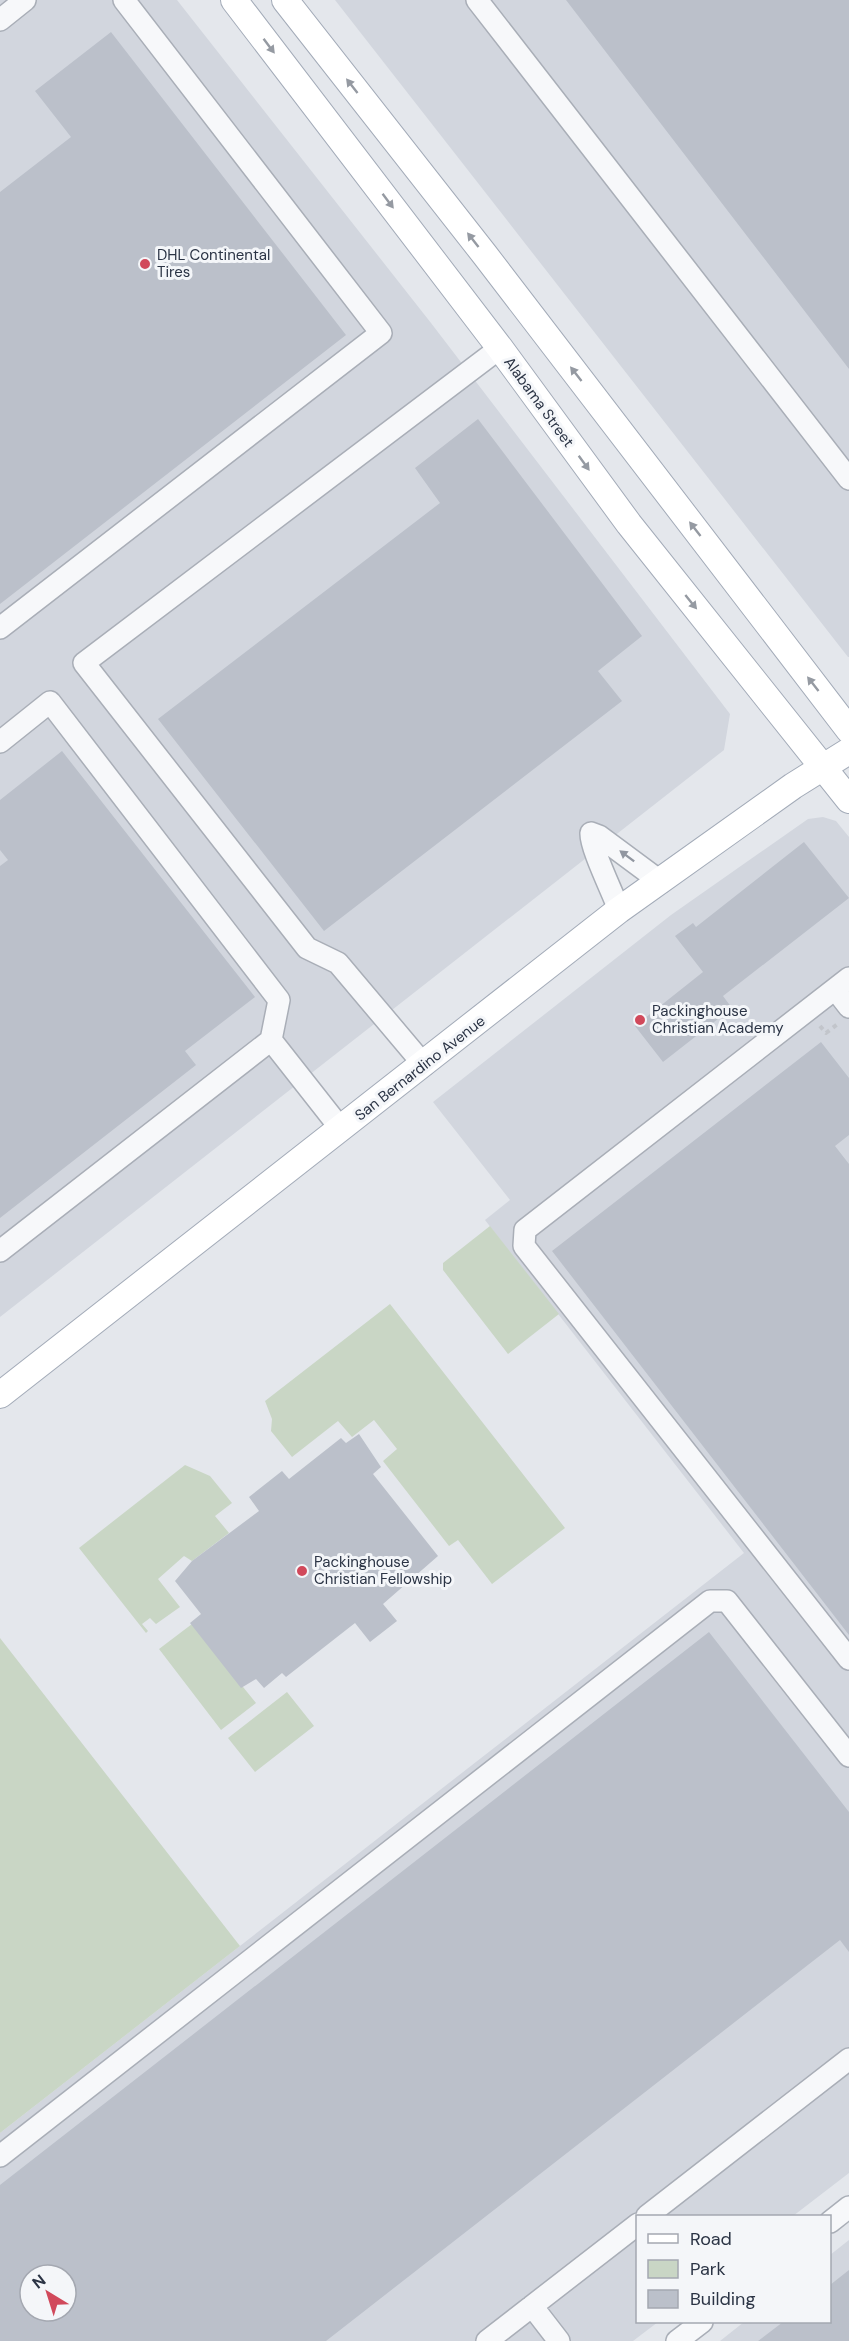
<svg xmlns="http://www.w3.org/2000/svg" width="849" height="2341" viewBox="0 0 849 2341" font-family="'DM Sans',sans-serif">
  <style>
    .built { fill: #d2d6de; fill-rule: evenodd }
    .green { fill: #c9d6c5 }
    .building { fill: #bbc0ca; fill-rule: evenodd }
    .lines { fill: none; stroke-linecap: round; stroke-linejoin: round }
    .minor-casing { stroke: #a9aeb7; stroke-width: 24 }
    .major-casing { stroke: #a3abb8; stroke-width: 28 }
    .path { stroke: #c2c5cb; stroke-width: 4; stroke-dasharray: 4.5 4.5; stroke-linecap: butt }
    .minor { stroke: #f7f8fa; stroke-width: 21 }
    .major { stroke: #fff; stroke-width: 26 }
    .oneway { fill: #959aa2 }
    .oneway2 { fill: #9196a0 }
    .poi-dot { fill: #d1495b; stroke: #f4f6f9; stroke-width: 2 }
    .labels { text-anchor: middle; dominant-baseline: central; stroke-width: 6; stroke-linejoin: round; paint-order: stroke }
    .poi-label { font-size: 15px; fill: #2b3445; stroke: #f4f6f9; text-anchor: start }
    .street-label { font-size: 15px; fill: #2b3445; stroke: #f4f6f9 }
  </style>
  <rect width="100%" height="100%" fill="#e4e7ec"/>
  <path class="built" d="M0 0H177L431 323 730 714 724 750 0 1317Z
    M335 0H849V657H848Z
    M823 817 836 821 849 837V2173L793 2216H638V2322H658L633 2341H0V2133L744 1553 485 1220 510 1200 433 1102 671 915 808 819ZM30 2275H66V2311H30Z
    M849 2240V2341H720L744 2322H830V2255Z"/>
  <path class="green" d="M490 1226 559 1314 508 1354 443 1270V1263Z
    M390 1304 565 1528 492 1584 458 1540 449 1546 383 1461 397 1449 374 1420 352 1437 338 1421 292 1457 271 1431 272 1419 265 1401Z
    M185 1465 210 1476 232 1503 215 1516 229 1533 192 1561 184 1556 158 1579 180 1607 156 1624 150 1618 142 1624 148 1631 146 1633 79 1548Z
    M192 1624 256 1703 221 1730 159 1649Z
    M0 1638 240 1946 0 2133Z
    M287 1692 314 1726 255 1772 228 1738Z"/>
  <path class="building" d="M566 0H849V369Z
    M111 32 346 335 0 604V192L71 137 35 91Z
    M478 419 642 636 598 671 622 701 324 931 158 719 440 503 415 468Z
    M62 751 255 997 185 1051 196 1065 0 1218V866L8 860 0 850V800Z
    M804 842 849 898 723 996 732 1008 663 1062 635 1026 703 972 675 936 693 923 696 927Z
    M821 1042 849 1078V1135L835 1146 849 1164V1635L552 1251Z
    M359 1434 381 1467 373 1474 438 1556 383 1604 397 1621 370 1642 355 1623 286 1677 282 1673 264 1688 256 1679 241 1688 190 1623 201 1614 175 1581 192 1561 259 1511 249 1497 282 1471 289 1479 341 1438 346 1443Z
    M709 1632 849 1812V1952L840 1940 326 2341H0V2185ZM30 2275H66V2311H30Z
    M849 2270V2341H758L783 2322H830V2285Z"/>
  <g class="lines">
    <g class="minor-casing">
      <path id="minor" d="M477 0 849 479
        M0 20 25 0
        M0 628 381 333 124 0
        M0 742 50 702 279 1000 271 1040 341 1129
        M619 910C613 893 590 847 591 833L599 836 661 882
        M849 978 525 1230 524 1246 849 1659
        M835 989 849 1007
        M424 1065 338 963 307 948 84 663 500 348
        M0 1251 271 1040
        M0 2156 710 1601H727L849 1756
        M647 2216 849 2059
        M830 2222 849 2207
        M532 2306 559 2341
        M487 2341 638 2224
        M677 2341 702 2322"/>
    </g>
    <g class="major-casing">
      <path id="major" d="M234 0 500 348 629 524 849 800
        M285 0 485 255 849 730
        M0 1395 619 910 793 786 849 751"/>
    </g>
    <path class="path" d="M820 1026 826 1033 839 1023"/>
    <use href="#minor" class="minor"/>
    <use href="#major" class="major"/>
  </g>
  <defs><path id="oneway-solid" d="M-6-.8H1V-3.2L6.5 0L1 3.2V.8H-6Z" transform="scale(1.5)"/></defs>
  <g class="oneway">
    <use href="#oneway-solid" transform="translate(269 46) rotate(53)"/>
    <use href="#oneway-solid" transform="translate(352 86) rotate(-128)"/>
    <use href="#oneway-solid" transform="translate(388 201) rotate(53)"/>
    <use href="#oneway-solid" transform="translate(473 240) rotate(-128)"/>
    <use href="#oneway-solid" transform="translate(576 374) rotate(-128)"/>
    <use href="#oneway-solid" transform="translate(584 463) rotate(54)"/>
    <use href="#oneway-solid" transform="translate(695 529) rotate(-128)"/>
    <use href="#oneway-solid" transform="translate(691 602) rotate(51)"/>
    <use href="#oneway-solid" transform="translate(813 684) rotate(-128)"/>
  </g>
  <use class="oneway2" href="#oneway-solid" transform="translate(627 856) rotate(-143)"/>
  <g class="poi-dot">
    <circle cx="145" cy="264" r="6"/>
    <circle cx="640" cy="1020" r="6"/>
    <circle cx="302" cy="1571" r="6"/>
  </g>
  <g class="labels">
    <g class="poi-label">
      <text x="157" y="255">DHL Continental<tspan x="157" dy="17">Tires</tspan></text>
      <text x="652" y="1011">Packinghouse<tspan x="652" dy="17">Christian Academy</tspan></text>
      <text x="314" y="1562">Packinghouse<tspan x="314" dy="17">Christian Fellowship</tspan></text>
    </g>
    <g class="street-label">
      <text transform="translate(539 402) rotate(54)">Alabama Street</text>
      <text transform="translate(420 1068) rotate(-38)">San Bernardino Avenue</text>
    </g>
  </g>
  <rect x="636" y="2215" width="195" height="108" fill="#f4f6f9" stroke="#a4a8b1" stroke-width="1.5"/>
  <rect x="648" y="2234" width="30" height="9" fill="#ffffff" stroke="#a4a8b1" stroke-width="1.5"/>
  <text x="690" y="2245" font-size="18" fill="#2b3445">Road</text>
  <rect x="648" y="2260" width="30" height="18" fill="#c9d6c5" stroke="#a4a8b1" stroke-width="1.5"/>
  <text x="690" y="2275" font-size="18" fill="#2b3445">Park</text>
  <rect x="648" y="2290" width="30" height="18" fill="#bbc0ca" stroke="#a4a8b1" stroke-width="1.5"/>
  <text x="690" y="2305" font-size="18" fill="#2b3445">Building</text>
  <g transform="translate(48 2293) rotate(322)"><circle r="28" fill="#f4f6f9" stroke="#a4a8b1" stroke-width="1.5"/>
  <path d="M0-4.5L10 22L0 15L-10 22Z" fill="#d1495b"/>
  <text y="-9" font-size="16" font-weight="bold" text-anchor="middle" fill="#2b3445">N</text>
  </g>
</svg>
